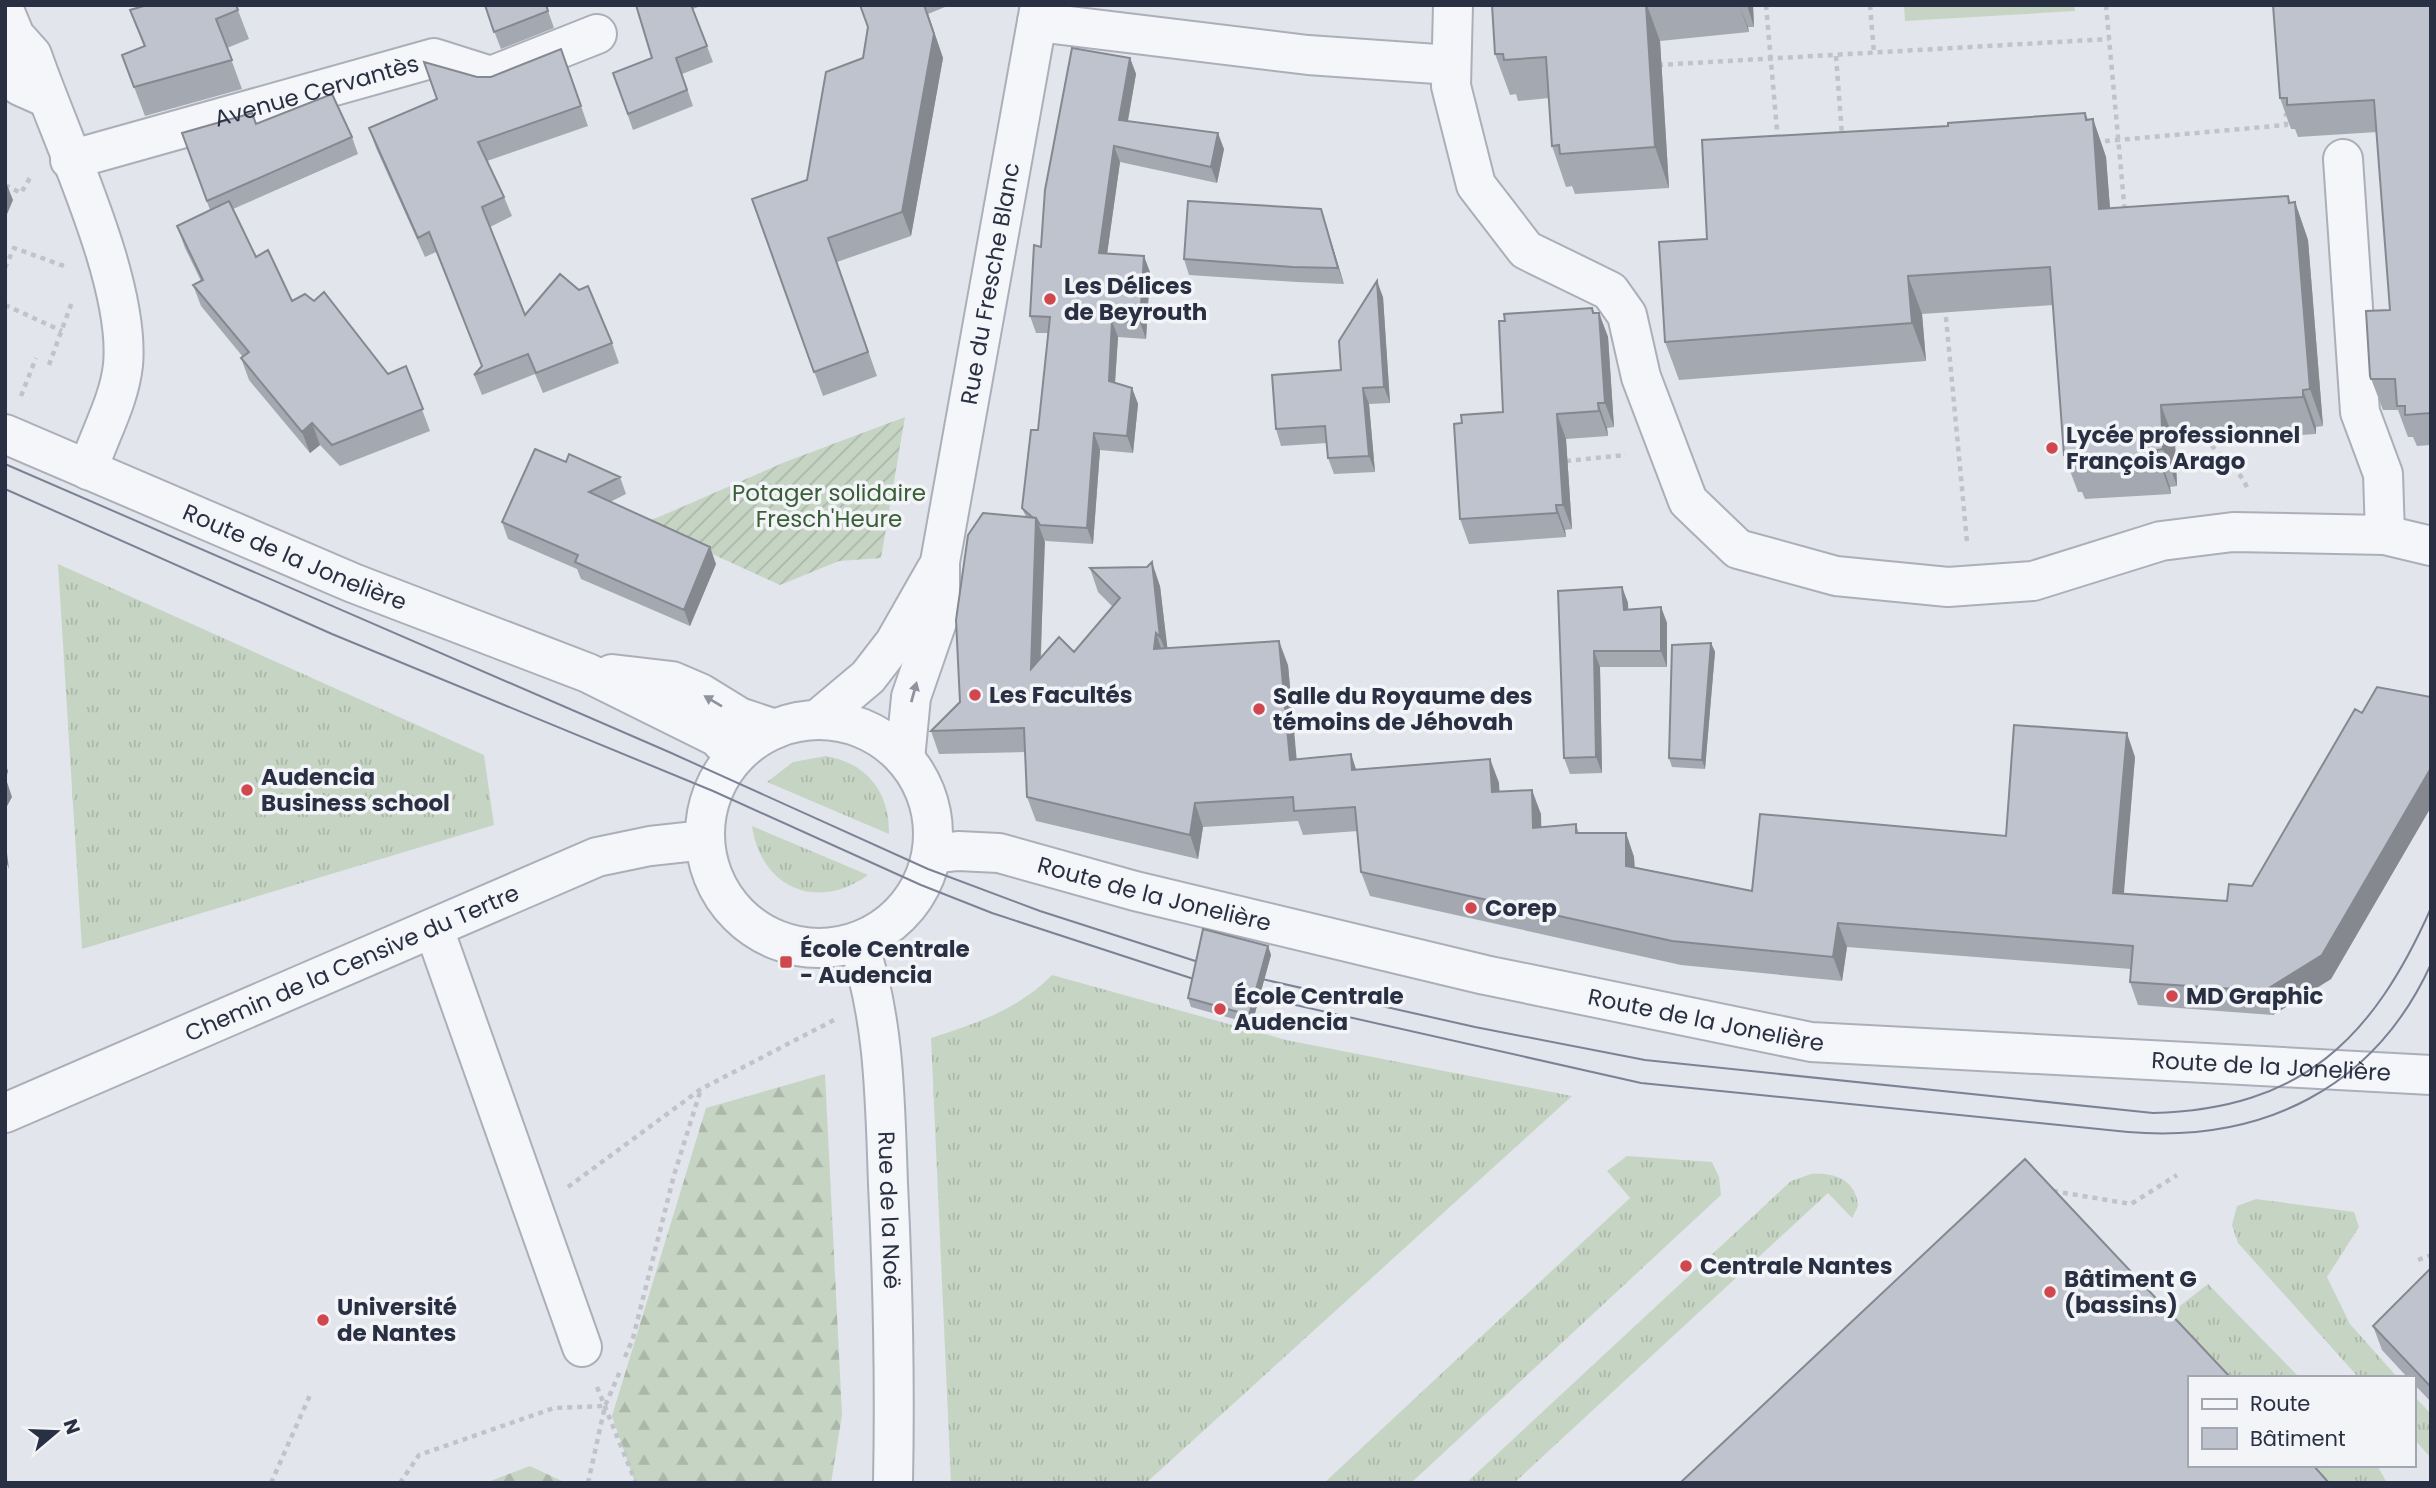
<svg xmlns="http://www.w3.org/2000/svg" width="2436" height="1488" viewBox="0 0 2436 1488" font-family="Poppins,sans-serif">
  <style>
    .grass { fill: url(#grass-tufts) }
    .forest { fill: url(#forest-firs) }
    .garden { fill: url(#garden-furrows) }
    .pitch { fill: #c6d5c3 }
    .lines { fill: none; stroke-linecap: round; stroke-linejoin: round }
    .minor-casing { stroke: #abafb9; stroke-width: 42 }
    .path { stroke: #c0c3ca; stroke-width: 4.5; stroke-dasharray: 5 5; stroke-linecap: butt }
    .minor { stroke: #f5f6f9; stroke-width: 38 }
    .tram { stroke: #7b8295; stroke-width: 2 }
    .wall { fill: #a4a8b1 }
    .shaded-wall { fill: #868890 }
    .building { fill: #bfc3ce; stroke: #868890; stroke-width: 2 }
    .oneway { fill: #90939e }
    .poi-dot { fill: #d0474d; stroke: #f2f4f8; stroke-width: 2.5 }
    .labels { text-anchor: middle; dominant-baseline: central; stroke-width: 7; stroke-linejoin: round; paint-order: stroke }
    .street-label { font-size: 23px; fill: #2a3043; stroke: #f2f4f8 }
    .poi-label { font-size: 23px; font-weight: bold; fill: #2a3043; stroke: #f2f4f8; text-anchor: start }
    .park-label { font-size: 23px; fill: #3a5f37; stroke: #f2f4f8 }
  </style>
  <defs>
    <pattern id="grass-tufts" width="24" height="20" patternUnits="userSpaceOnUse" patternTransform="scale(1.75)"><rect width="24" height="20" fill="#c6d5c3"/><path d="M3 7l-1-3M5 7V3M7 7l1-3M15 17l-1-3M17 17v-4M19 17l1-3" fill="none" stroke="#aab7a9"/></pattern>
    <pattern id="forest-firs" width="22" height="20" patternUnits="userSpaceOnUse" patternTransform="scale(1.75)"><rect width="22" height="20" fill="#c6d5c3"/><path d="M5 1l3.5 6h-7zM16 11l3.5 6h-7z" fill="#aab7a9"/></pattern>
    <pattern id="garden-furrows" width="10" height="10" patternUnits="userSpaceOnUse" patternTransform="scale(1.75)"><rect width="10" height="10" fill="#c6d5c3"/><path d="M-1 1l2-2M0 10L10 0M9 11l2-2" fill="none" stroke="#aab7a9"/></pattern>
  </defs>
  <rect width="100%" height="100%" fill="#e2e5eb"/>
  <path class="grass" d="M58 564 484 755 494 825 82 949Z
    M826 756C867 763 890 793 889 834L767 782 793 762Z
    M752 826 868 875C817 912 761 888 752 826Z
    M1052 975 1286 1040 1572 1096 1146 1483H951L931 1038C975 1024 1019 1009 1052 975Z
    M1627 1156 1712 1162 1719 1177 1721 1195 1411 1483H1324L1630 1198 1607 1171Z
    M1811 1174C1835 1172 1856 1180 1858 1206L1852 1218 1828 1193 1514 1483H1466L1791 1181Z
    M2256 1199 2354 1212 2359 1227 2327 1277 2350 1324 2398 1378H2359L2238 1243 2232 1225 2237 1206Z
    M2208 1284 2300 1378H2224L2167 1316Z
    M2413 1395 2431 1414V1458L2413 1438Z
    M2305 1465H2377L2387 1483H2321Z"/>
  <path class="forest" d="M825 1074 842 1415 831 1483H635L612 1416 706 1108Z
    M530 1466 566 1483H485Z"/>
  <path class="garden" d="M905 417 881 558 839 561 780 585 645 523 785 462Z"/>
  <path class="pitch" d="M1904 5H2074L2075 11 1905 21Z"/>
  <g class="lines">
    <g class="minor-casing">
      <g id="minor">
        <path d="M1453 5 1451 86 1476 185 1526 250 1610 291 1627 315 1641 377 1688 501 1738 549 1836 576 1948 587 2033 581 2161 541 2233 532 2385 535 2431 546"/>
        <path d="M5 12 15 36 32 55C60 137 131 281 123 365 119 402 99 435 88 470"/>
        <path d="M1037 22 1308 55 1451 65"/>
        <path d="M5 69 20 86 47 98"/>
        <path d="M2343 159 2360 412 2383 474 2385 535"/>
        <path id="s1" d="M70 160 434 58 491 76 597 34"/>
        <path id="s2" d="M5 434 353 583 588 673 717 737 734 755"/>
        <path d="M612 674 672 681 700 693 739 717 775 729"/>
        <path d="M818 719 868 677 895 642 936 570"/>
        <circle cx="819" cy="834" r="114"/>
        <path id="s3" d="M905 759 911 697 940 613V562L1040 5"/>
        <path id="s4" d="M932 854 958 851 999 853 1135 891 1485 975 1811 1042 2431 1075"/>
        <path d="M434 929 582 1347"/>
        <path id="s5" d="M858 942C885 1021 885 1102 888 1184 893 1284 895 1383 893 1483"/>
        <path id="s6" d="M5 1113 597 857 650 846 705 840"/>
      </g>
    </g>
    <path class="path" d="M1766 5 1778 141
      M1870 5 1874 53
      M2106 5 2125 214
      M1836 56 1842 135
      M1658 65 2109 39
      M2095 142 2286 125V113
      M5 185 21 193 31 176
      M5 268 14 248 64 266
      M5 305 62 331
      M1945 307 1967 542
      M49 365 72 302
      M21 396 36 358
      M2206 437C2217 457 2240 467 2248 490
      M1566 461 1626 455
      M568 1187 701 1089 836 1019
      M2053 1191 2131 1204 2177 1175
      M2418 1260 2431 1255
      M625 1357 633 1338 674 1175 701 1089
      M597 1387 636 1483
      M271 1483 310 1395
      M400 1483 419 1455 554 1408 605 1406
      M588 1483 605 1406 621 1369"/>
    <use href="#minor" class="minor"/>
    <path class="tram" d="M5 464 669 752 928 869 1040 911 1214 967
      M5 489 332 634 713 791 921 885 992 913 1212 985
      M1244 975 1475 1027 1645 1060 2153 1113C2302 1109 2373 1039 2431 908
      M1242 993 1641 1083 2128 1132C2262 1143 2374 1089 2431 964"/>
  </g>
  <path class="wall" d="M236 5 249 39 227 48 242 89 145 116 122 55 144 46 130 10Z
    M484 5H546L554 28 501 49Z
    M636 5H703L693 9 713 62 682 74 693 106 633 130 613 73 652 58Z
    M860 5H945V7L928 14 943 58 911 236 837 262 877 376 823 396 752 199 807 180 863 58 868 28Z
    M1492 5H1753L1754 27H1748L1749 32 1660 41 1669 188 1575 194 1572 186 1566 187 1552 146 1549 98 1518 101 1516 94 1510 95 1495 54Z
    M2431 5V445L2417 446 2413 437H2408L2398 410H2383L2370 376 2390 310 2377 132 2298 137 2295 129H2291L2280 98Z
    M561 49 588 126 487 161 504 197 512 216 490 227 525 315 612 343 619 363 543 393 535 374 482 395 474 375 482 366 436 252 425 257 376 148 369 128 437 99 477 77H491Z
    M1130 58 1136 74 1128 121 1224 149 1217 183 1120 162 1107 253 1150 272 1146 339 1118 337 1115 383 1132 388 1138 404 1133 453 1100 450 1093 544 1046 541 1044 540 1041 658 1074 652 1113 607 1098 592 1090 568 1160 586 1167 648 1288 665 1296 759 1351 754 1356 770 1490 759 1499 783V792L1541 814V827L1576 824 1579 833H1626L1634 857 1635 867 1752 891 2006 836 2135 757 2123 894 2227 901 2252 886 2362 713 2431 697V807L2331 979 2273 1015 2138 1005 2130 982 2131 969 1847 947 1842 981 1681 965 1370 896 1361 872 1358 831 1303 835 1298 821 1203 827 1198 859 1036 821 1027 797 1025 752 939 754 931 731 960 702 1026 517 1022 508 1038 430 1048 333H1036L1030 316Z
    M2085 113 2088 120 2093 119 2106 157 2110 209 2295 202 2308 240 2323 426 2316 427V434L2175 443 2177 486 2170 487 2171 494 2085 499 2082 492H2078L2064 455 2053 305 1922 314 1926 361 1679 380 1665 342 1707 239 1948 126Z
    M256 124 352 137 358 154 233 209 256 257 292 301 388 374 406 366 430 431 340 466 320 445 310 453 249 380 241 358 243 357 201 306 193 285 201 281 185 248 177 226 210 210 182 133Z
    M1321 209 1344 284 1297 282 1189 275 1184 259Z
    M1383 297 1390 403 1369 404 1375 472 1334 474 1328 458 1327 443 1281 446 1276 429 1341 370Z
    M1592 308 1595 313H1599L1608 337 1614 427 1607 428 1608 436 1566 439 1572 529 1565 530 1566 537 1469 544 1460 519 1462 423 1503 412 1505 321Z
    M566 462 620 477 626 494 610 502 716 564 690 626 581 579 577 569 508 539 502 522Z
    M1622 587 1628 603V609L1661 607 1667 623V667H1600L1602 773 1570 774 1564 758 1558 591Z
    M1711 643 1715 652 1705 769 1672 767 1669 758Z
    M1268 946 1271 955 1252 1024 1191 1007 1188 998Z
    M2431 1268V1402L2413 1383V1378H2408L2382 1350 2373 1326Z"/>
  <path class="shaded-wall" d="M1646 5H1647L1660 41 1669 188 1655 147Z
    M1739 5 1748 27 1749 32Z
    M1747 5H1753L1754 27Z
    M928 14 943 58 911 236 902 212Z
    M1130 58 1136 74 1125 136 1119 120Z
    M2085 113 2094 137 2093 119 2106 157 2113 247 2099 209Z
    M1218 133 1224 149 1217 183 1211 167Z
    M1114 146 1120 162 1105 269 1099 253Z
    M5 180 13 200 5 219Z
    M2288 196 2296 219 2295 202 2308 240 2323 426 2310 389Z
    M1321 209 1326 225 1344 284 1338 268Z
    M1144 256 1150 272 1146 339 1140 322Z
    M1908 276 1922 314 1926 361 1912 323Z
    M1377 281 1383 297 1390 403 1384 387Z
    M1592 308 1600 328 1599 313 1608 337 1614 427 1605 403Z
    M1112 321 1118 337 1114 397 1109 381Z
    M1132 388 1138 404 1133 453 1127 436Z
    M1363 388 1369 404 1375 472 1369 456Z
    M2303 390 2316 427V434L2303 397Z
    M1598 403 1607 428 1608 436 1599 411Z
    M2161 405 2175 443 2177 486 2163 449Z
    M1557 414 1566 439 1572 529 1563 505Z
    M312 423 320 445 310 453 302 432Z
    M1094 433 1100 450 1093 544 1087 528Z
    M2157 450 2170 487 2171 494 2157 456Z
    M1556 505 1565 530 1566 537 1557 513Z
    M1036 518 1045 542 1039 693 1031 669Z
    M710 547 716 564 690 626 684 610Z
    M1152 562 1160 586 1169 661 1160 637Z
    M1622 587 1628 603 1629 625 1624 610Z
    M1661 607 1667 623V667L1661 651Z
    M1156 633 1164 657 1154 649Z
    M1279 641 1288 665 1299 784 1290 760Z
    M1711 643 1715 652 1705 769 1702 760Z
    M1594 651 1600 667 1602 773 1596 757Z
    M2127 733 2135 757 2122 917 2113 893Z
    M1351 754 1359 778 1352 770Z
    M1490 759 1499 783 1501 816 1492 792Z
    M5 763 8 771 6 779 12 797 5 810Z
    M2431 768V807L2331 979 2273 1015 2264 991Z
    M1532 790 1541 814 1542 852 1533 828Z
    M1195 803 1203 827 1198 859 1190 835Z
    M1626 833 1634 857 1635 889 1626 866Z
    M5 837 9 869 5 859Z
    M1838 923 1847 947 1842 981 1833 957Z
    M1268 946 1271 955 1252 1024 1249 1015Z"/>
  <path class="building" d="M147 5H236L238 10 216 19 232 60 134 87 122 55 145 46 130 10Z
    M485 5H546L548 11 494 32Z
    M636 5H691L707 46 676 58 687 90 628 114 613 73 652 58Z
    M860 5H924L934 34 902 212 828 238 868 352 814 372 752 199 807 180 826 72 863 58 868 27Z
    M1492 5H1646L1655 147 1560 154 1559 145 1552 146 1546 57 1504 60 1503 54H1495Z
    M2273 5H2431V413L2405 415V406H2397L2395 379H2371L2370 376 2366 311 2390 310 2374 100 2287 105V98H2280Z
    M1072 48 1130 58 1119 120 1218 133 1211 167 1114 146 1099 253 1144 256 1140 322 1112 321 1109 381 1132 388 1127 436 1094 433 1087 528 1040 525 1036 518 1032 517 1022 508 1031 430H1038L1050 317 1030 316 1034 245 1041 247 1045 190Z
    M561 49 581 106 478 142 504 197 482 207 525 315 560 274 579 290 588 286 612 343 536 373 528 354 474 375 482 366 429 232 418 238 369 128 437 99 424 62 477 77H491Z
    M332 94 352 137 207 201 182 133 252 113 256 124Z
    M2085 113 2086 120 2093 119 2099 209 2288 196 2289 203 2295 202 2310 389 2303 390V397L2161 405 2163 449 2157 450V456L2071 462V454L2064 455 2050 267 1908 276 1912 323 1665 342 1659 242 1707 239 1702 140 1948 126V123Z
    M229 201 256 257 268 250 292 301 305 294 314 301 324 292 388 374 406 366 423 409 332 445 312 423 302 432 241 358 249 352 193 285 203 280 177 226Z
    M1188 201 1321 209 1338 268 1292 267 1184 259Z
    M1377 281 1384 387 1363 388 1369 456 1328 458 1325 426 1276 429 1272 375 1341 370 1339 341Z
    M1592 308 1593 313H1599L1605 403H1598L1599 411 1557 414 1563 505H1556L1557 513 1460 519 1454 424 1462 423 1461 415 1503 412 1499 321H1505L1504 314Z
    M535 449 566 462 569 454 620 477 589 492 710 547 684 610 575 562 578 555 502 522Z
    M983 513 1036 518 1031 669 1059 637 1074 652 1120 598 1090 568 1147 567 1152 562 1160 637 1156 633 1154 649 1279 641 1290 760 1351 754 1352 770 1490 759 1492 792 1532 790 1533 828 1576 824V833H1626V866L1752 891 1760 814 2006 836 2014 725 2127 733 2113 893 2227 901 2229 884 2252 886 2355 709 2362 713 2377 687 2431 697V768L2322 955 2264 991 2130 982 2133 946 1838 923 1833 957 1672 941 1361 872 1355 807 1294 811 1293 797 1195 803 1190 835 1027 797 1024 728 931 731 960 702 956 620 968 535Z
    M1622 587 1624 610 1661 607V651H1594L1596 757 1564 758 1558 591Z
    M1711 643 1702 760 1669 758 1672 645Z
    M1203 929 1268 946 1249 1015 1188 998Z
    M2025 1159 2231 1378H2189V1465H2313L2329 1483H1680Z
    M2431 1268V1387L2373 1326Z"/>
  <defs><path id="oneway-solid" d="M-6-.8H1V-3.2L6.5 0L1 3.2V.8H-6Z" transform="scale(1.75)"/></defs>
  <g class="oneway">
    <use href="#oneway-solid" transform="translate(914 692) rotate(-75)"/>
    <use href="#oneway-solid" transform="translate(713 701) rotate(-149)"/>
  </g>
  <g class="poi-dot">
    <circle cx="1050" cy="299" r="7"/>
    <circle cx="2052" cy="448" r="7"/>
    <circle cx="975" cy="695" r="7"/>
    <circle cx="1259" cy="709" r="7"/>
    <circle cx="247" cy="790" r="7"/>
    <circle cx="1471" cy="908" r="7"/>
    <rect x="779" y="955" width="14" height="14" rx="3.5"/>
    <circle cx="2172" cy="996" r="7"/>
    <circle cx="1220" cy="1009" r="7"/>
    <circle cx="1686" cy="1266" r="7"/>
    <circle cx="2050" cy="1292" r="7"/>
    <circle cx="323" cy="1320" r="7"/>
  </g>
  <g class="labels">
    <g class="street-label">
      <text stroke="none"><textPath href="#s1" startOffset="256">Avenue Cervantès</textPath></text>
      <text stroke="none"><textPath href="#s3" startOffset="485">Rue du Fresche Blanc</textPath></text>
      <text stroke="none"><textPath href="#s2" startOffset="315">Route de la Jonelière</textPath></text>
      <text stroke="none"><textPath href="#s4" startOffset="228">Route de la Jonelière</textPath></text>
      <text stroke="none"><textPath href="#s6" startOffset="378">Chemin de la Censive du Tertre</textPath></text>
      <text stroke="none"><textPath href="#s4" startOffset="794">Route de la Jonelière</textPath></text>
      <text stroke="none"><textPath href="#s4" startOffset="1362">Route de la Jonelière</textPath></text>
      <text stroke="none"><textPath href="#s5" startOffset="271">Rue de la Noë</textPath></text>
    </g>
    <g class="poi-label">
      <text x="1064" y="286">Les Délices<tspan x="1064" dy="26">de Beyrouth</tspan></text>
      <text x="2066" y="435">Lycée professionnel<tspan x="2066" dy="26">François Arago</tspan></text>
      <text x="989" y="695">Les Facultés</text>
      <text x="1273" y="696">Salle du Royaume des<tspan x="1273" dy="26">témoins de Jéhovah</tspan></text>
      <text x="261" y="777">Audencia<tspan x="261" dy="26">Business school</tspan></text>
      <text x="1485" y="908">Corep</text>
      <text x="800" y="949">École Centrale<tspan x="800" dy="26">- Audencia</tspan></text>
      <text x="1234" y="996">École Centrale<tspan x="1234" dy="26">Audencia</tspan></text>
      <text x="2186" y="996">MD Graphic</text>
      <text x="1700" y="1266">Centrale Nantes</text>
      <text x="2064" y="1279">Bâtiment G<tspan x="2064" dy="26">(bassins)</tspan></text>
      <text x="337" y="1307">Université<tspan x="337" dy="26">de Nantes</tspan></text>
    </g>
    <g class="park-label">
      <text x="829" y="493">Potager solidaire<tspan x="829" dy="26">Fresch'Heure</tspan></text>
    </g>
  </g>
  <rect width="2436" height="1488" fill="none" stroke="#2a3043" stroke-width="14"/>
  <rect x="2188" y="1376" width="228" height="91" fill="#f2f4f8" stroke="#a2a6b0" stroke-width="2"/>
  <rect x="2202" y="1399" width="35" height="10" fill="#f5f6f9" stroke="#a2a6b0" stroke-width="2"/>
  <text x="2250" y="1411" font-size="21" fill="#2a3043">Route</text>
  <rect x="2202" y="1428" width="35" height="21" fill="#bfc3ce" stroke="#a2a6b0" stroke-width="2"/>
  <text x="2250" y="1446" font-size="21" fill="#2a3043">Bâtiment</text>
  <g transform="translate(56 1432) rotate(71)" stroke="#f2f4f8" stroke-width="5" paint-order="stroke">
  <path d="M0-5L12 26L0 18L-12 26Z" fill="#2a3043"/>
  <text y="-10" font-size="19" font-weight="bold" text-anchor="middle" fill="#2a3043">N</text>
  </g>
</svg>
